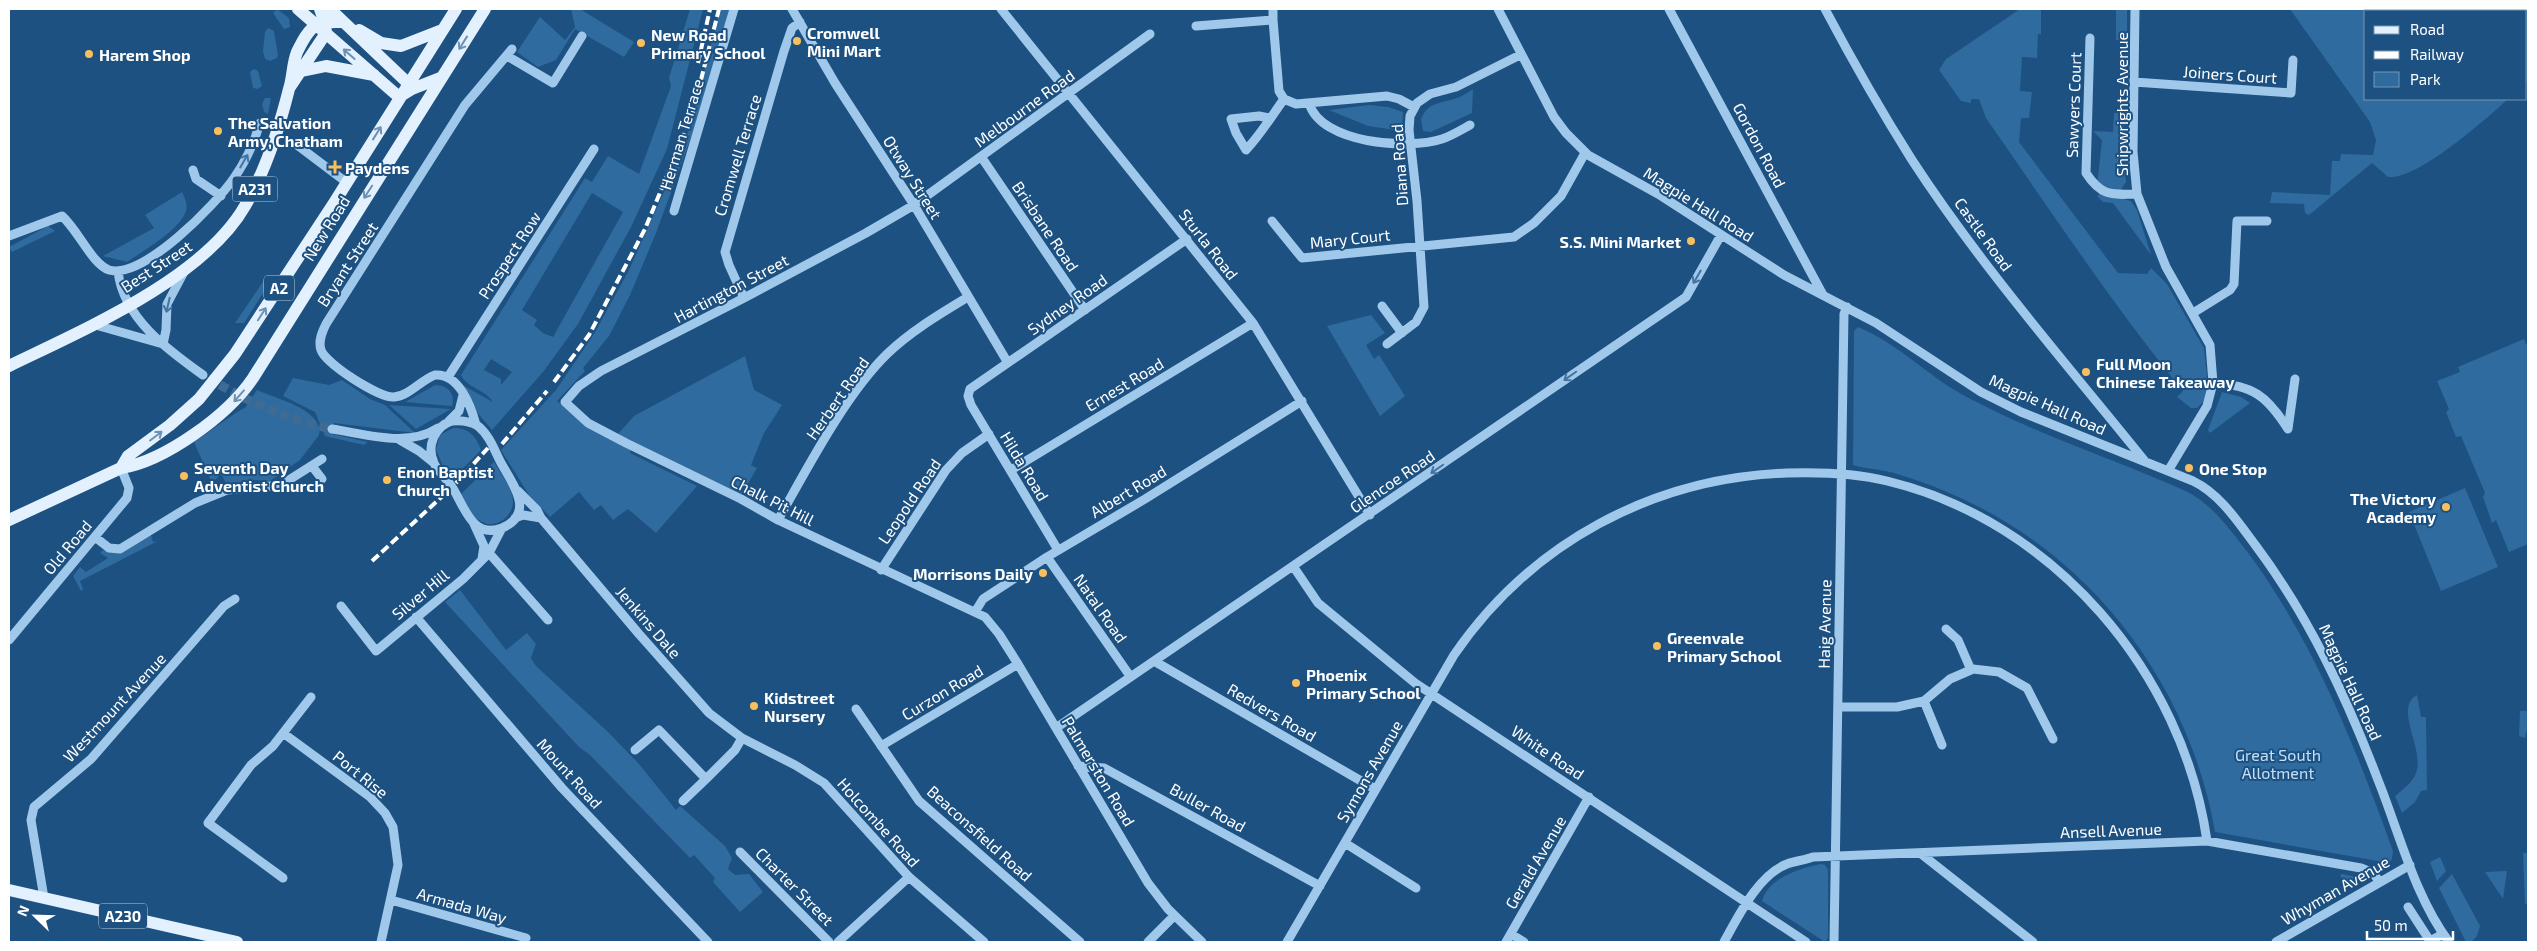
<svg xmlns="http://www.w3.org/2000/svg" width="2537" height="951" viewBox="0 0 2537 951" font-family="'Exo 2',sans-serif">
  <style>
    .green { fill: #2f6b9f; fill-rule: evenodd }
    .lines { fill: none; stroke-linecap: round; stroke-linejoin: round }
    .minor-tunnel { stroke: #3e6b94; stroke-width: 9; stroke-dasharray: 9 4.5; stroke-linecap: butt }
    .minor { stroke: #a0c8ea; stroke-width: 9 }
    .major { stroke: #e3f0fe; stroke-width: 12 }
    .rail { stroke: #fff; stroke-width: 4; stroke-dasharray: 9 4; stroke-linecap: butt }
    .oneway { stroke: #6c91b3 }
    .oneway2 { stroke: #4475a0 }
    .poi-dot { fill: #fabf5d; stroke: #1c5181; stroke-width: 2 }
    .labels { text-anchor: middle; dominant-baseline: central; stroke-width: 4; stroke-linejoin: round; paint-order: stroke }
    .shield { fill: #1c5181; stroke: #bbcbd9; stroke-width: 1 }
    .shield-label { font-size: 15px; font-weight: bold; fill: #fff }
    .poi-label { font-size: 16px; font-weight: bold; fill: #fff; stroke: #1c5181; text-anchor: start }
    .street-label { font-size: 16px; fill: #fff; stroke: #1c5181 }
    .park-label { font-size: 16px; fill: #c4e0f7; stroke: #1c5181 }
  </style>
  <rect width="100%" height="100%" fill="#1c5181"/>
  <path class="green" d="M277 9 289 18 290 27 284 29 273 13Z
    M571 9H580L634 42 624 57 575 29 556 60 538 67 517 52 540 17 565 40 575 27Z
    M690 9H703L667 149 631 227 578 324 543 372 492 430 476 411 464 386 493 402C485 389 468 389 461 375L585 178 592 182 608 156 639 174 671 86 669 78ZM592 193 623 212 553 337 543 333 534 325 537 320 522 310ZM491 359 512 372 501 385V379L484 370Z
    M720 9H732L692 135 656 233 630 295 609 336 583 368 585 371 557 401 575 416 631 449 630 453 697 486 656 533 628 509 613 520 601 505 594 510 579 492 550 517 529 495 501 450 556 390 594 334 629 270 673 172 691 124Z
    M2020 9H2041V34H2038L2037 58 2022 57 2020 91 2032 92 2029 118H2021L2019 142 2118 273 2147 274 2151 268 2167 284 2204 348 2207 375 2205 400 2197 408H2191L2177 397 2183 391C2112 304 2050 210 1986 118L1979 99H1971V103L1961 101 1939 70 1946 59Z
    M2116 9H2127V42L2116 40Z
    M2290 9H2528V81L2526 83V11H2366V99H2508C2486 119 2418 180 2388 177L2372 163 2309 215 2305 213 2304 204 2270 203 2272 192 2330 195 2332 161H2340L2341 154 2373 155 2376 140 2370 122Z
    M268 28 274 31 278 55 277 58 270 61 265 59 263 51 265 32Z
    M254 69 258 71 262 86 258 89 253 88 250 72Z
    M1473 89 1472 113 1431 132 1423 131 1421 119C1428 102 1439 104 1454 99 1461 97 1467 93 1473 89Z
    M265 98H271L268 114 264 112 262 104Z
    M1369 105 1388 107 1403 112 1402 131 1368 126 1329 110Z
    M2114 113H2124L2123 158 2126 182 2119 192 2097 186 2102 140 2093 131 2113 132Z
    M182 192C185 199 188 204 186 211 179 231 144 250 127 262L103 256 154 228 145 215Z
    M2101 193 2131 201 2137 210 2151 255 2113 203 2103 202 2097 196Z
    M48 226 55 231 12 252 9 247Z
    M267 276 272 279 244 323H235Z
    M1371 315 1385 333 1366 345 1374 359 1379 355 1405 396 1380 416 1327 326Z
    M1858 327C1897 343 1927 375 1963 395 2035 434 2114 459 2188 492 2214 506 2231 531 2249 554 2315 644 2355 746 2393 851L2392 859 2389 863 2215 832C2190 688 2097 562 1965 500 1942 489 1918 480 1894 473 1880 469 1866 469 1853 465L1854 331Z
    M2524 339 2526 344H2528V544L2509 552 2496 520 2492 523 2483 497 2485 493 2461 436 2456 437 2446 412 2449 409 2437 381 2460 372 2458 367Z
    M745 356 754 390 782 405 764 433 751 465 757 468 742 494 626 443 618 434 634 416Z
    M293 378 329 385 342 380 370 399 385 405 415 433 334 423 332 434 368 442 364 445 325 436 315 412 283 396Z
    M435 385C447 385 456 393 452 406L405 402Z
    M257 390C276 399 324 409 319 435L300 460 270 481 254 480 227 485 221 474 212 483 194 442C202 437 241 408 245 408Z
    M2222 392 2241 397 2250 403 2210 433 2208 430Z
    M389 405 450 409H451L416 429Z
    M453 428C469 428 476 436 481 450L450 482 436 450 440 435Z
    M494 462C503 478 522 498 508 515 504 521 495 525 487 524L474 518 461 494Z
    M2465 488 2498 567 2441 591 2409 512Z
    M151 535 153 542 158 541 80 581 83 589 81 591 73 576 80 567 86 572 108 558 100 553 103 550 119 553Z
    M460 590 506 650 527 633 536 644 531 658 536 666 607 731 639 764 676 810 680 806 725 846 732 858 728 869 735 875 749 874 763 892 740 912 713 882 715 878 694 855 690 858 590 755 579 747 445 602Z
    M2417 695 2421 717H2426L2427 790 2421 791 2415 802 2402 813 2395 796C2402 790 2413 782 2416 773 2425 748 2393 709 2417 695Z
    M2520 711H2528V731L2526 732 2525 738 2519 736Z
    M2523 853H2528V902L2525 905Z
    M2440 857 2446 871 2437 881 2430 862Z
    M1821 864 1825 865 1828 870V938L1825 942 1762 901C1768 878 1800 868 1821 864Z
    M2507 871 2503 899 2485 872Z
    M2342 874 2357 877 2360 880 2343 891 2344 882 2340 875Z
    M2452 874 2480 926 2477 936 2471 942H2466L2439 888Z"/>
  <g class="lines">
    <path class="minor-tunnel" d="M208 378C247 401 287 420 332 429"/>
    <path class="minor" d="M792 9 835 83 914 205 1008 363
      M1001 9 1253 323 1370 515
      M1273 9V20
      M1498 9 1554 117 1566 133 1588 155 1658 194 1784 275 1876 323 1981 392 2021 412 2193 481C2220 494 2238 522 2256 546 2309 617 2346 696 2378 780 2399 832 2415 897 2449 942
      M1669 9 1823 295
      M1825 9C1852 60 1881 111 1912 160 1981 266 2065 362 2144 460
      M2135 9 2133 152 2137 194 2166 267 2210 345 2213 383 2207 406 2168 471
      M1196 26 1273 20 1279 91 1284 99 1296 104 1387 96 1399 99 1414 107
      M1150 34 914 205 866 233 744 298 601 371 579 386 565 402 588 423 626 443 741 499 778 520 985 617 999 634 1018 664 1148 883 1168 909 1202 942
      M2090 38 2086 173C2101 196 2111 195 2137 194
      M507 56 553 83 582 36
      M2134 82 2291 93 2293 60
      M1309 103C1321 144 1408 150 1442 139 1451 136 1461 130 1470 125
      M1269 118 1259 116 1231 119 1236 133 1246 150C1261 134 1271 117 1284 99
      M297 145 346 182
      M982 158 1085 310
      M193 170 196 179 221 196
      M674 211 734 9
      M1272 221 1302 258 1514 237 1534 223 1561 196 1585 153
      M9 236 62 216C78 230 92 264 109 270 143 280 216 204 234 178 246 161 254 143 260 123
      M118 271C123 318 168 350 203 375
      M744 298 729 265 725 252 784 51 792 28 800 22
      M1382 306 1402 333
      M2193 313 2230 290 2234 284 2237 221H2267
      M96 322 99 326 163 344
      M163 344 166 330 167 304 184 272
      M1387 344 1416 322 1424 307 1417 201 1409 130 1410 116 1417 103 1430 94 1456 87 1520 55
      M448 377 594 149
      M2213 383C2253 385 2267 396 2288 429L2295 379
      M449 421 459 411 463 395
      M452 421C461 420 470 421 478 426 489 435 494 449 500 461 511 482 537 513 502 528 472 540 464 505 452 487 447 479 438 472 434 463 426 446 435 426 452 421Z
      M476 425C471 406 459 373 435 375 421 380 409 396 394 397 379 398 326 364 321 350 318 341 322 332 326 324L465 105 512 49
      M332 429C366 434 407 448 438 428
      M400 440 419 451 434 463
      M312 466 322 479
      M1011 470 1253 323
      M518 491 537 510 541 518 639 634 709 713 742 738 795 765 824 783 909 877 984 942
      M515 518 523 515 541 518
      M778 520C807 469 845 395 887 354 911 331 940 314 968 297
      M474 524 484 546 482 559
      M95 537 109 548 120 549 195 503 227 490 281 485 322 459
      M1058 550 971 405 968 396 970 389 1187 239
      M489 553 548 620
      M1047 557 1130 676
      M1293 566 1318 603 1415 683 1806 942
      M881 570 946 470 962 453 989 434
      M341 606 376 651 463 579 489 553 502 528
      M975 612 983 599 1047 557 1145 499 1302 401
      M416 617 562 788 708 942
      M1946 629 1958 640 1971 670
      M9 640 127 498 129 488 121 468
      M1154 661 1375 789
      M1924 701 1942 745
      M1838 707H1897L1924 701 1950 679 1973 669 1999 672 2027 688 2053 739
      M856 709 919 801 1080 942
      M1056 728 1686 297 1721 235
      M283 733 370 797 385 813 393 827 398 865 381 942
      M881 746 1018 664
      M635 750 659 730 706 779 735 750 742 738
      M1078 766 1104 768 1320 886
      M683 801 706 779
      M1345 843 1416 888
      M740 852 829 942
      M1920 853 2033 942
      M283 878 208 823 251 765 273 746 311 697
      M44 898 31 820 34 807 91 759 224 606 235 599
      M391 900 526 938
      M2408 907 2430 941 2443 934
      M1511 934 1524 942
      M838 942 909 877
      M1148 942 1174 916
      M1287 942 1454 655C1531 543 1652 478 1787 473 1820 472 1855 473 1887 481 2054 521 2183 673 2207 841
      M1506 942 1589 797
      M1724 942C1738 917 1758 875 1787 864 1795 861 1805 860 1813 857L2207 841 2361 868 2373 873 2379 881
      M1834 942 1844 314 1847 307
      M2276 942 2410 865"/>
    <path class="major" d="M298 9 399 97 412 89 440 78
      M330 9 413 88
      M359 30 381 43 401 46 442 30
      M302 71 326 66 374 75
      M290 87 326 33 325 23 320 9
      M9 366C83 330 203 279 245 206 266 170 279 129 289 89 293 77 292 65 297 52 301 44 308 29 317 25 324 21 335 22 343 22
      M121 468 128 456 170 425 199 399 235 354 334 203 456 9
      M9 520 121 468C165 461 228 415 253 378L485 9
      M9 890 237 942"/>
    <path class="rail" d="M698 63 710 9
      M554 382 589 335 645 229 692 115 719 9
      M502 444 547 391
      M456 483 488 448
      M372 561 447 492"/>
  </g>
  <defs><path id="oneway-shaft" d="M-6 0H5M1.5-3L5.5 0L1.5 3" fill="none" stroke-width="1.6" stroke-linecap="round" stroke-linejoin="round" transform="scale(1.25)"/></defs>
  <g class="oneway">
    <use href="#oneway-shaft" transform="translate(463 43) rotate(122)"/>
    <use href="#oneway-shaft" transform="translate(349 54) rotate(-139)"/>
    <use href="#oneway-shaft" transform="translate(377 133) rotate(-58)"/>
    <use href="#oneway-shaft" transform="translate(368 192) rotate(123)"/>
    <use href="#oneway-shaft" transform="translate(262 314) rotate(-57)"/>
    <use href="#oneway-shaft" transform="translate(239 396) rotate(131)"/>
    <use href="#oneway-shaft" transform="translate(156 436) rotate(-37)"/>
  </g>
  <g class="oneway2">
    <use href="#oneway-shaft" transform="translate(244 161) rotate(-60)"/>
    <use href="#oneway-shaft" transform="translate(1697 277) rotate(120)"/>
    <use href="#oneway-shaft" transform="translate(168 305) rotate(103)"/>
    <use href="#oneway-shaft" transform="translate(1570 376) rotate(145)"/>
    <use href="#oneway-shaft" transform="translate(1437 469) rotate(145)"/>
  </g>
  <g class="poi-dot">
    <circle cx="797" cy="41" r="5"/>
    <circle cx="641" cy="43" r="5"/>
    <circle cx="89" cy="54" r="5"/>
    <circle cx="218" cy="131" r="5"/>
    <path d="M332.5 159.5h5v5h5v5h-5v5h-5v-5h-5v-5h5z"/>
    <circle cx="1691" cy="241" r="5"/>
    <circle cx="2086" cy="372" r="5"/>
    <circle cx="2189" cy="468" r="5"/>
    <circle cx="184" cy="476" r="5"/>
    <circle cx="387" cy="480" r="5"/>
    <circle cx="2446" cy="507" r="5"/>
    <circle cx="1043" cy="573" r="5"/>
    <circle cx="1657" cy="646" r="5"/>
    <circle cx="1296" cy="683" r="5"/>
    <circle cx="754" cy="706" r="5"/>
  </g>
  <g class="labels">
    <g class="shield">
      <rect x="232.5" y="176.5" width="45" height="25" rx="4"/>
      <rect x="264" y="275.5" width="30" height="25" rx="4"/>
      <rect x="99" y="903.5" width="48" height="25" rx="4"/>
    </g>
    <g class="shield-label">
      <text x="255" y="189">A231</text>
      <text x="279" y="288">A2</text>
      <text x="123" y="916">A230</text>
    </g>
    <g class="poi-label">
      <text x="807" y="32">Cromwell<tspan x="807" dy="18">Mini Mart</tspan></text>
      <text x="651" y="34">New Road<tspan x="651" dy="18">Primary School</tspan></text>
      <text x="99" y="54">Harem Shop</text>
      <text x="228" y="122">The Salvation<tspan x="228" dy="18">Army, Chatham</tspan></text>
      <text x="345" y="167">Paydens</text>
      <text x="1681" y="241" text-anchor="end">S.S. Mini Market</text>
      <text x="2096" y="363">Full Moon<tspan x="2096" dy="18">Chinese Takeaway</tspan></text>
      <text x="194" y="467">Seventh Day<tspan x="194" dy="18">Adventist Church</tspan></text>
      <text x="2199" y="468">One Stop</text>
      <text x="397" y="471">Enon Baptist<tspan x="397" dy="18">Church</tspan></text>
      <text x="2436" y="498" text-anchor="end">The Victory<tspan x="2436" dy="18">Academy</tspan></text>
      <text x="1033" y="573" text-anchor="end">Morrisons Daily</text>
      <text x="1667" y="637">Greenvale<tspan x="1667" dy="18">Primary School</tspan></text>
      <text x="1306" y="674">Phoenix<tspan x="1306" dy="18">Primary School</tspan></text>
      <text x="764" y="697">Kidstreet<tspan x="764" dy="18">Nursery</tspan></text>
    </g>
    <g class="street-label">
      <text transform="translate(2230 74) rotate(4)">Joiners Court</text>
      <text transform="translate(2121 104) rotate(-90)">Shipwrights Avenue</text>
      <text transform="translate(2073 105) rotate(-88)">Sawyers Court</text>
      <text transform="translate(1024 108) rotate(-36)">Melbourne Road</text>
      <text transform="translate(681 134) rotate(-73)">Herman Terrace</text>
      <text transform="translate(1760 145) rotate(62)">Gordon Road</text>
      <text transform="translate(737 155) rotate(-73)">Cromwell Terrace</text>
      <text transform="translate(1399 165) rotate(-94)">Diana Road</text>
      <text transform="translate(913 177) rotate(58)">Otway Street</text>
      <text transform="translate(1699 204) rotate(32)">Magpie Hall Road</text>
      <text transform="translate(1046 226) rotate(56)">Brisbane Road</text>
      <text transform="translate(326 228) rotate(-58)">New Road</text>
      <text transform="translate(1984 234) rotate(54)">Castle Road</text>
      <text transform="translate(1350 238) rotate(-6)">Mary Court</text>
      <text transform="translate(1209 244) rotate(52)">Sturla Road</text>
      <text transform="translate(509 255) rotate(-57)">Prospect Row</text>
      <text transform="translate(347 264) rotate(-57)">Bryant Street</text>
      <text transform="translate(156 266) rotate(-33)">Best Street</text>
      <text transform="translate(731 288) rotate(-28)">Hartington Street</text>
      <text transform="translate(1067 304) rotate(-35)">Sydney Road</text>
      <text transform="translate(1124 384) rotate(-31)">Ernest Road</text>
      <text transform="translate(837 398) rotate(-55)">Herbert Road</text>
      <text transform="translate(2048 404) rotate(24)">Magpie Hall Road</text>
      <text transform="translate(1025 466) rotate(59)">Hilda Road</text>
      <text transform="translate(1392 481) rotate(-34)">Glencoe Road</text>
      <text transform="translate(1128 491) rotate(-31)">Albert Road</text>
      <text transform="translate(773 500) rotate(27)">Chalk Pit Hill</text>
      <text transform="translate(909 501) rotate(-56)">Leopold Road</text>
      <text transform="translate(67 547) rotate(-50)">Old Road</text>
      <text transform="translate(420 594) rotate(-40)">Silver Hill</text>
      <text transform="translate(1101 608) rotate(55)">Natal Road</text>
      <text transform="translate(649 622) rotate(49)">Jenkins Dale</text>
      <text transform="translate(1824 624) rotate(-89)">Haig Avenue</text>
      <text transform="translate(2351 682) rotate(65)">Magpie Hall Road</text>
      <text transform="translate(942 692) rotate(-31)">Curzon Road</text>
      <text transform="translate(114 707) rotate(-47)">Westmount Avenue</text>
      <text transform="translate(1272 712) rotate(30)">Redvers Road</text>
      <text transform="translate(1548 752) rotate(34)">White Road</text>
      <text transform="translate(1099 771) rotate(59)">Palmerston Road</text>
      <text transform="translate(1369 771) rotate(-60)">Symons Avenue</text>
      <text transform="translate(570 773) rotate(48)">Mount Road</text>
      <text transform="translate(361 774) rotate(39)">Port Rise</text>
      <text transform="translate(1208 807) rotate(29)">Buller Road</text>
      <text transform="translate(879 822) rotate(48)">Holcombe Road</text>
      <text transform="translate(2111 830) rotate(-2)">Ansell Avenue</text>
      <text transform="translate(980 833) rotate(42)">Beaconsfield Road</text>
      <text transform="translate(1535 862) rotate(-60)">Gerald Avenue</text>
      <text transform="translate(795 886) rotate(45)">Charter Street</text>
      <text transform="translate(2335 890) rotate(-30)">Whyman Avenue</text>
      <text transform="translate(462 905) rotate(16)">Armada Way</text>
    </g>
    <g class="park-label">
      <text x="2278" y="754">Great South<tspan x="2278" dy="18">Allotment</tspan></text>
    </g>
  </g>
  <rect width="2537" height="951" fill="none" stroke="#ffffff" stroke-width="20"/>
  <rect x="2364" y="10" width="162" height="90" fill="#1c5181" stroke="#7797b3"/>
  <rect x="2374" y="26" width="25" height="8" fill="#e3f0fe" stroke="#7797b3"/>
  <text x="2410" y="35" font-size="15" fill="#ffffff">Road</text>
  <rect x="2374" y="51" width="25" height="8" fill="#ffffff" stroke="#7797b3"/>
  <text x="2410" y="60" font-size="15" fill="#ffffff">Railway</text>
  <rect x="2374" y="72" width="25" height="15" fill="#2f6b9f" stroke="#7797b3"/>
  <text x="2410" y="85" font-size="15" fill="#ffffff">Park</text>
  <g transform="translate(35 916) rotate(293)" stroke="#1c5181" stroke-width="4" paint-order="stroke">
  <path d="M0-4L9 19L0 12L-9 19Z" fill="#ffffff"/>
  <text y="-8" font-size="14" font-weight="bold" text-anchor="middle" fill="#ffffff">N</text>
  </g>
  <path d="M2367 931v8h86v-8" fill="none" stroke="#ffffff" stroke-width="2.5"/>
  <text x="2374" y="931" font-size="15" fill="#ffffff" stroke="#1c5181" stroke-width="4" paint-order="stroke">50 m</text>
</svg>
